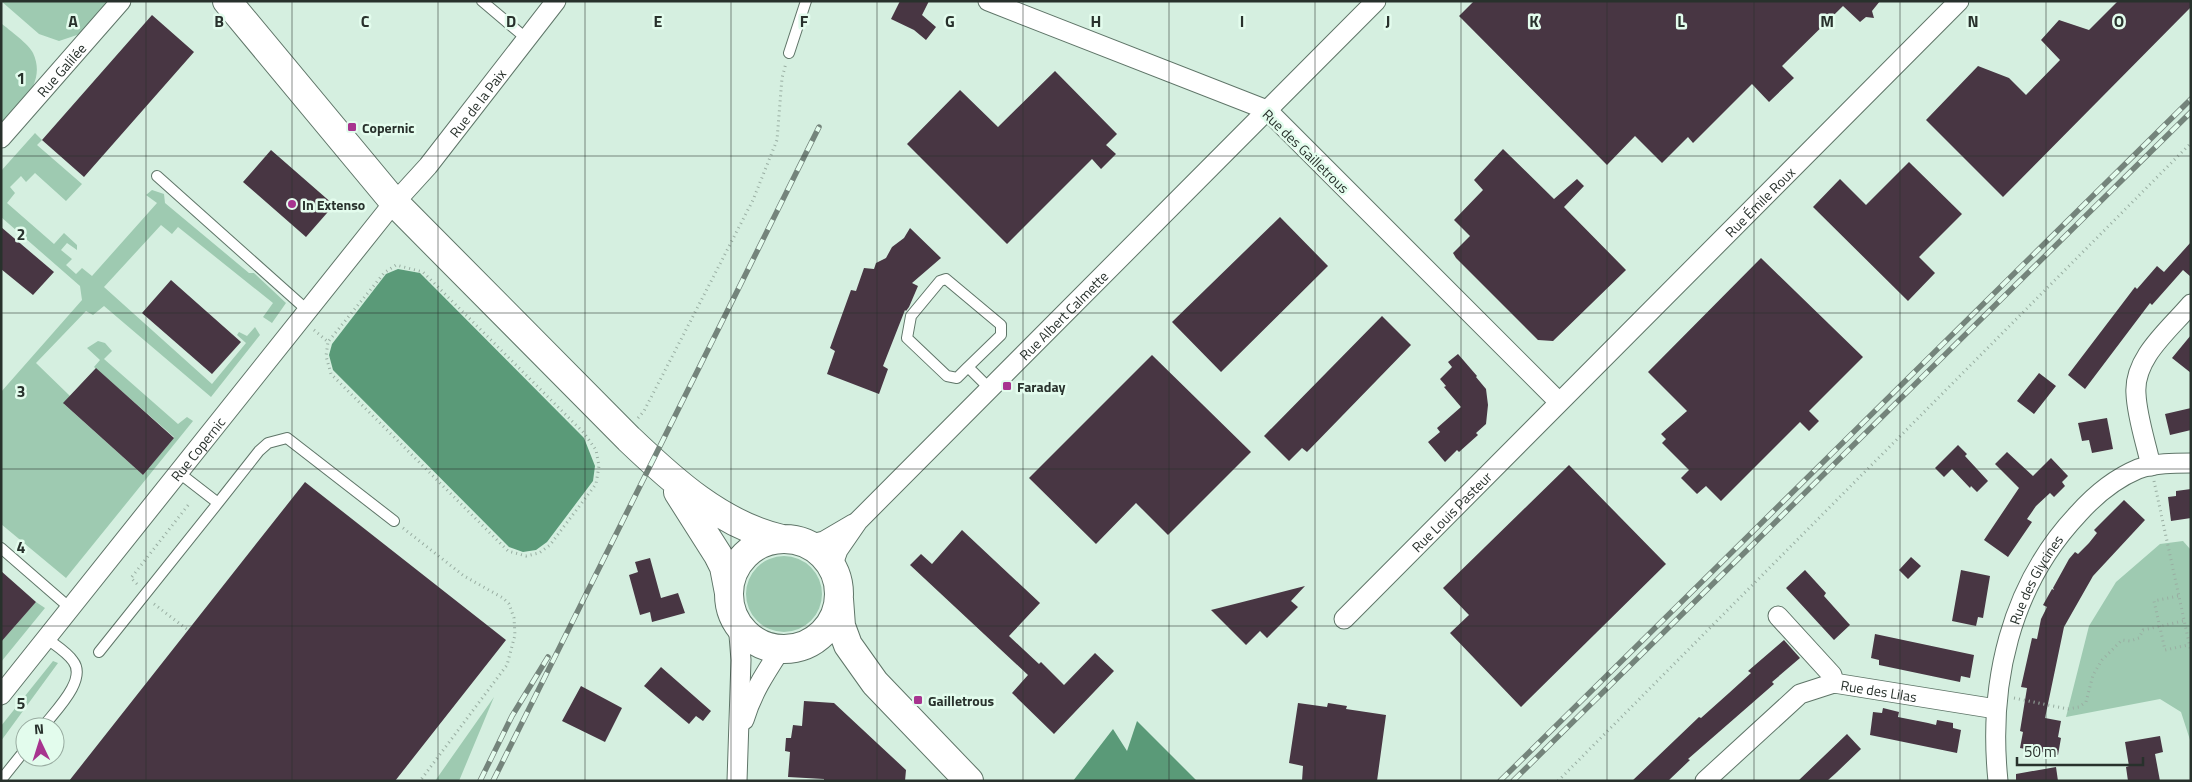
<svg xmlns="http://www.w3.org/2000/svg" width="2192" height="782" viewBox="0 0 2192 782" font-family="'Titillium Web',sans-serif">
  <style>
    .green { fill: #9ecab1 }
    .water { fill: #5a9a78 }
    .building { fill: #483643 }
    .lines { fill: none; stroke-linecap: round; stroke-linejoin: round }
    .lane-casing { stroke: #5f7568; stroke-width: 12 }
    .street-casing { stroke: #5f7568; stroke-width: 21 }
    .secondary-casing { stroke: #5f7568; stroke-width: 30 }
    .path { stroke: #99aea2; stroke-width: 3; stroke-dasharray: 1 4; stroke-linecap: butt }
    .lane { stroke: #fff; stroke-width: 10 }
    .street { stroke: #fff; stroke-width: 19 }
    .secondary { stroke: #fff; stroke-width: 28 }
    .rail-casing { stroke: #74847b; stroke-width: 5.5 }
    .rail { stroke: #e3fced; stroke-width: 4; stroke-dasharray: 11; stroke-linecap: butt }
    .grid { fill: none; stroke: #28312c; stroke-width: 1; stroke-opacity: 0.55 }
    .poi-dot { fill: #a7348f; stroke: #e3fced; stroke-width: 2 }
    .labels { text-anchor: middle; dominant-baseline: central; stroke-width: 5; stroke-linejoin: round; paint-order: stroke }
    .street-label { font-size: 14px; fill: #28312c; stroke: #e3fced }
    .poi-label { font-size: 14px; font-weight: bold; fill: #28312c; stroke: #e3fced; text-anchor: start }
    .grid-label { font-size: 16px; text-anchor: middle; font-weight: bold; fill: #28312c; stroke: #e3fced; stroke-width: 5; stroke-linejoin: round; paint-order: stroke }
  </style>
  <rect width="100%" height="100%" fill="#d5efe0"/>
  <path class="green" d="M1 1H110L83 33 59 41 39 34Z
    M1 23C9 30 29 44 33 53 47 83 20 106 1 126Z
    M35 133 42 140 37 145 82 184 66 201 35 173 26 182 21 176 10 187 15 193 7 203 54 244 64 233 77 245V250L67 243 61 250 72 259 66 265 76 274 82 268 92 276 157 203 146 195 152 190 164 194 165 203 249 273H254L286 303 272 323 263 317 273 303 178 227 172 234 161 225 104 287 212 384 246 343 237 335 239 332 247 336 255 327 260 335 211 397 104 306 93 315 86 311 36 363 70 396 64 404 143 475 174 437 94 367 100 360 87 348 98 341 105 343 112 351 104 359 178 424 187 417 193 421 66 578 1 524V392L82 300 80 286 1 217V171Z
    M2183 541 2191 550V743L2181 712 2160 699 2066 717 2089 626 2116 582 2160 544Z
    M746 594a38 38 0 1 1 76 0a38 38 0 1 1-76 0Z
    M36 602 45 608 1 662V642Z
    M53 661 58 663 1 741V726Z
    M494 697 459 781H435Z"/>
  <path class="water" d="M398 269 420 273 584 438 595 466 593 481 547 542 536 550 523 552 509 547 333 370 329 355 332 344 386 274Z
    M1137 721 1197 781H1073L1113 729 1127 751Z"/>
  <path class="building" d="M900 1H929L922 15 936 27 926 40 914 30 891 19Z
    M1474 1H1880L1872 11 1874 18 1866 17 1860 22 1843 6 1782 66 1794 78 1769 102 1752 84 1693 143 1688 137 1662 163 1635 136 1607 165 1459 16Z
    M2118 1H2191V7L2003 197 1926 120 1978 66 2009 78 2026 95 2060 60 2041 40 2059 20 2089 30Z
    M152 15 194 52 84 177 42 140Z
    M1055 71 1117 134 1106 145 1116 154 1101 169 1092 159 1007 244 907 144 960 90 998 127Z
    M1503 149 1554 199 1577 179 1584 186 1564 207 1626 270 1553 341 1538 340 1456 258 1453 253 1470 236 1454 220 1483 190 1474 180Z
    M271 150 334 205 306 237 243 182Z
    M1909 162 1962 214 1919 257 1935 273 1908 301 1813 207 1840 179 1866 205Z
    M1280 217 1328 266 1221 372 1172 322Z
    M1 227 54 272 33 295 1 269Z
    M910 228 941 258 912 283 918 286 909 307 906 311 905 310 883 366 888 369 879 394 827 374 835 351 830 348 851 290 856 291 864 268 874 269 876 263 886 258 892 247 904 238Z
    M2191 242V277L2183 270 2152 305 2150 303 2085 389 2068 375 2135 287 2137 289 2157 266 2164 272Z
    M1761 258 1863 357 1809 411 1819 421 1809 431 1800 422 1721 501 1706 486 1697 494 1681 478 1689 470 1662 443 1666 439 1661 434 1687 411 1648 372Z
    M171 280 241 342 212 374 142 313Z
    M1382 316 1411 345 1307 452 1302 448 1289 461 1264 436Z
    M2191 335V373L2172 358Z
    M1458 354 1477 376 1476 377 1486 389 1488 405 1486 424 1476 433 1478 435 1459 452 1457 450 1445 462 1428 442 1440 432 1437 428 1461 407 1444 387 1446 386 1440 379 1452 367 1448 362Z
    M1152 355 1251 452 1168 535 1136 503 1096 544 1029 478Z
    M96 368 174 438 143 475 63 403Z
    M2039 373 2056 386 2034 414 2017 401Z
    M2191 408V430L2170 435 2165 414Z
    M2107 418 2113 449 2092 453 2089 440 2082 441 2078 423Z
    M1958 445 1967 454 1965 456 1988 481 1977 492 1971 486 1970 488 1952 469 1944 477 1935 468Z
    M2007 452 2033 476 2051 458 2068 476 2062 482 2065 486 2054 497 2050 493 2036 506 2027 519 2032 522 2008 557 1984 540 2019 488 1995 464Z
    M1569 465 1666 564 1521 707 1450 633 1469 615 1443 588Z
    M305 482 506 640 395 781H69Z
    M2191 489V518L2171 521 2168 497 2176 496V491Z
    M2124 500 2145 520 2093 576 2064 627 2045 718 2061 721 2058 737 2061 738 2058 755 2020 748 2023 732 2020 731 2027 688 2021 687 2032 638 2037 639 2041 619 2047 607 2043 605 2052 589 2054 590 2053 588 2069 559 2075 552 2078 554 2089 543 2097 533 2094 530Z
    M962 530 1040 603 1009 636 1039 664 1041 662 1064 685 1095 653 1114 671 1054 734 1012 693 1028 675 910 565 921 554 932 564Z
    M1911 557 1921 566 1908 579 1899 570Z
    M650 558 661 598 678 593 685 613 652 622 650 612 640 615 629 575 638 572 635 562Z
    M1805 570 1826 593 1824 596 1850 625 1834 640 1786 588Z
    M1961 570 1990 576 1983 618 1978 617 1976 626 1952 621Z
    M1 571 36 602 1 642Z
    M1305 586 1291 601 1298 607 1267 638 1260 631 1246 645 1211 610Z
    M1875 634 1974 655 1970 678 1961 676 1960 682 1879 665V660L1871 658Z
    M1784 640 1800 658 1772 682 1774 684 1688 759 1690 760 1668 781H1632L1699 717 1701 718 1729 693 1751 673 1748 671Z
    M661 667 711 711 703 721 696 716 689 724 644 686Z
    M581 686 622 708 605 742 562 721Z
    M804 701 834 703 906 770 905 781H824V779L788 777 790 752 785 751 786 738H791L793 725 802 726Z
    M1298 703 1327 707 1328 703 1347 706 1346 709 1386 715 1377 781H1302L1303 766 1289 763Z
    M1883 708 1899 712 1898 717 1928 723 1936 725 1937 720 1953 723V728L1961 730 1957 753 1870 735 1873 712 1882 713Z
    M1847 734 1861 749 1836 773 1827 781H1798Z
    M2160 736 2163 752 2155 754 2160 781H2128L2126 767 2129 766 2125 742Z
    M2056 767 2058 781H2016V774Z"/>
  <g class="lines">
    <g class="lane-casing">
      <path id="lane" d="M482 1 527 39
        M789 53 806 1
        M157 176 307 310
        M968 367 957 378 947 376 907 338 911 316 940 281 946 279 1001 325V335L968 367 990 389
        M178 472 218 503 259 451 268 443 287 438 394 521
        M1 548 70 608
        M99 652 218 503
        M43 727C54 712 88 680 73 661 67 652 55 645 46 638
        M1 780 25 750"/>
    </g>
    <g class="street-casing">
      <g id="street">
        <path d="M988 1 1267 110 1559 402"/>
        <path id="s1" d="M1 138 121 1"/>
        <path d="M2151 466C2146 443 2137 417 2136 394 2133 358 2170 329 2191 304"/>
        <path d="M808 545 824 541 853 524"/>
        <path id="s2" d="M832 567 838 550 858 521 1376 1"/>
        <path d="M1778 616 1832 675 1834 683"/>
        <path d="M736 619 739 635 741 660 737 781"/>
        <path id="s3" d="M1344 619 1959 1"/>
        <path id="s4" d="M1 695 387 211 428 166 556 1"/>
        <path d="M744 720C752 693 766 672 781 649"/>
        <path id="s5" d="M1705 781 1800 694 1834 683 1996 709"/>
        <path id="s6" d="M1998 781C1988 684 2010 586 2078 514 2095 495 2114 479 2138 469 2155 463 2174 463 2191 463"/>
      </g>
    </g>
    <g class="secondary-casing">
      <path id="secondary" d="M227 1 394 202 629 439C673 481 721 525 782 539
        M678 492 718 555 724 567 729 593
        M729 594a55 55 0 1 1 110 0a55 55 0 1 1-110 0Z
        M839 599 841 626 848 645 875 683 969 781"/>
    </g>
    <path class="path" d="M314 330 328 342 326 356 331 374 508 551 526 556 539 553 550 545 596 484 599 466 596 450 584 433 423 272 396 265 384 273 328 342
      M638 418 644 411 753 200 777 140 782 78 786 63
      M2154 481 2191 652
      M403 528 464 576 503 598 509 604 514 618 515 635 507 665 420 781
      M137 584 131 578 189 504
      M2178 596 2154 601 2165 650 2188 645
      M154 604 188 630
      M2014 698 2068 709 2079 707 2086 702 2093 675 2102 660 2122 640 2130 641 2139 638 2143 630 2183 621
      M1558 781 2191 143"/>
    <use href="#lane" class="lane"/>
    <use href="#street" class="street"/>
    <use href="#secondary" class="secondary"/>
    <g class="rail-casing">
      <path id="rail" d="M480 781 512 716 548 657
        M493 781 819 127
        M1500 781 2191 99
        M1513 781 2191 112"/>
    </g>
    <use href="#rail" class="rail"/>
  </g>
  <path class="grid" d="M146 1V781M292 1V781M438 1V781M585 1V781M731 1V781M877 1V781M1023 1V781M1169 1V781M1315 1V781M1461 1V781M1607 1V781M1754 1V781M1900 1V781M2046 1V781M1 156H2191M1 313H2191M1 469H2191M1 626H2191"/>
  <g class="poi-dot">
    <rect x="347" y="122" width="10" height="10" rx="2.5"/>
    <circle cx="292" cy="204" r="5"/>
    <rect x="1002" y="381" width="10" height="10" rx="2.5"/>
    <rect x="913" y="695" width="10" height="10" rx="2.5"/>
  </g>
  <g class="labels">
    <g class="street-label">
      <text stroke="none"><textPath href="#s1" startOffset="91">Rue Galilée</textPath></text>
      <text stroke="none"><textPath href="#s4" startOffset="760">Rue de la Paix</textPath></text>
      <text transform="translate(1306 151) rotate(44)">Rue des Gailletrous</text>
      <text stroke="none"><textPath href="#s3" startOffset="589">Rue Émile Roux</textPath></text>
      <text stroke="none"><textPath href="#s2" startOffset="344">Rue Albert Calmette</textPath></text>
      <text stroke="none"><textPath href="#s4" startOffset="315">Rue Copernic</textPath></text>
      <text stroke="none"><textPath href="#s3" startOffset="152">Rue Louis Pasteur</textPath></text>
      <text stroke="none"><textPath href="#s6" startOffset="209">Rue des Glycines</textPath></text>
      <text stroke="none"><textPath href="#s5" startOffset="210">Rue des Lilas</textPath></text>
    </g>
    <g class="poi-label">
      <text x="362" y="127">Copernic</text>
      <text x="302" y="204">In Extenso</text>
      <text x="1017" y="386">Faraday</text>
      <text x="928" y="700">Gailletrous</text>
    </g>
  </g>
  <g class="grid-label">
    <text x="73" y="27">A</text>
    <text x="219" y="27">B</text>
    <text x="365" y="27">C</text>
    <text x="511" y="27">D</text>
    <text x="658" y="27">E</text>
    <text x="804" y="27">F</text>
    <text x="950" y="27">G</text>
    <text x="1096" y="27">H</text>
    <text x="1242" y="27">I</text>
    <text x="1388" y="27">J</text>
    <text x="1534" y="27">K</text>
    <text x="1681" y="27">L</text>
    <text x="1827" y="27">M</text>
    <text x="1973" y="27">N</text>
    <text x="2119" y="27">O</text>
    <text x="21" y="84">1</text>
    <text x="21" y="240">2</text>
    <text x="21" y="397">3</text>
    <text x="21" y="553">4</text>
    <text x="21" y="709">5</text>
  </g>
  <rect width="2192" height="782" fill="none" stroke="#28312c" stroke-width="5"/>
  <g transform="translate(40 742) rotate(356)"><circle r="24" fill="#e3fced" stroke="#98aba0"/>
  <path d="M0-4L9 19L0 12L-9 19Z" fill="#a7348f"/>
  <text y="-8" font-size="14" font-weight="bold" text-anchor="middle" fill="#28312c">N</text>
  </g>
  <path d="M2017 757v8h126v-8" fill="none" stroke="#28312c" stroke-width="2.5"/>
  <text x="2024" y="757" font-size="15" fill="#28312c" stroke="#e3fced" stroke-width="4" paint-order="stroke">50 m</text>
</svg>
